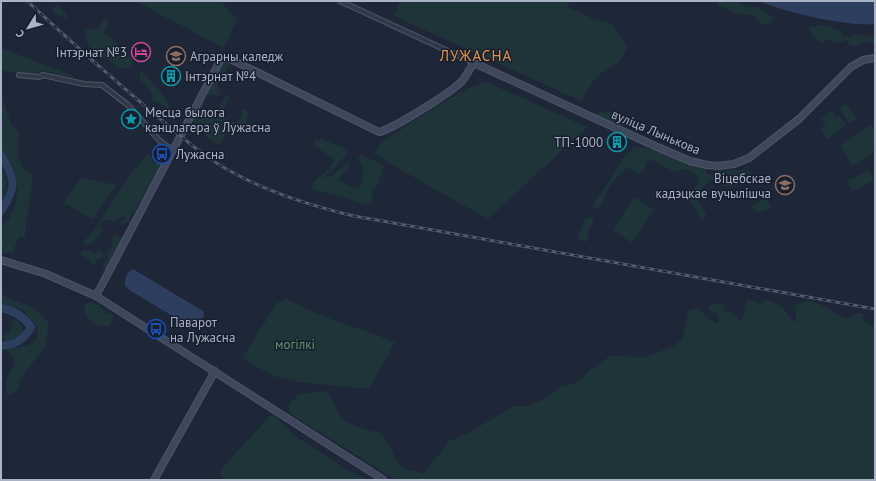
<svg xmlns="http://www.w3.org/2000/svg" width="876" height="481" viewBox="0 0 876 481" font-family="'PT Sans',sans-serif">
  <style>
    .green { fill: #1f3439 }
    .water { fill: #2d3e5f }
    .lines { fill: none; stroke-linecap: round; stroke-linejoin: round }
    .river { stroke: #2d3e5f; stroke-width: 8 }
    .street-casing { stroke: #4e5667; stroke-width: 6 }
    .secondary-casing { stroke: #4e5667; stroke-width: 8 }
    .street { stroke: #313948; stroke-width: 4 }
    .secondary { stroke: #3e475c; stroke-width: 6 }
    .rail-casing { stroke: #525c70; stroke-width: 3 }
    .rail { stroke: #171e2d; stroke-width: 1.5; stroke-dasharray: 4.5; stroke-linecap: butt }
    .labels { text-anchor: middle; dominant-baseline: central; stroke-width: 3; stroke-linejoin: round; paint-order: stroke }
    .poi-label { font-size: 13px; fill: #aab3c6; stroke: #171e2d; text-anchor: start }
    .street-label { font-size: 13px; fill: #aab3c6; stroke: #171e2d }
    .park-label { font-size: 13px; fill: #609871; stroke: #171e2d }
    .quarter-label { font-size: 15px; letter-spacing: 1px; fill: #de964e; stroke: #171e2d }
  </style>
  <rect width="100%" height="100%" fill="#1d2738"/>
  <path class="green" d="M135 1H222L226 9 237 19 224 48Z
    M401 1H569L568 7 593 19 612 24 627 47 620 61 596 77 581 101 394 16Z
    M717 1H735L749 7H758L772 17V21L768 24H761L754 16 735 13 718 5Z
    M57 5 67 15V19L55 14 52 9Z
    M105 18 108 19 109 23 104 32 107 36H110L133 61 132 65 127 69 118 68C104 51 90 65 85 31L89 28 97 30Z
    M820 25 827 26 842 31 843 36 850 38 855 34 875 38V43L861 42 856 46 849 45 848 40 837 43 829 39 823 43C817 41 810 35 809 28Z
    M1 48 73 76 70 78 45 71 26 74 1 70Z
    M225 60 230 62C228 69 221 77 217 85L221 94 219 96C216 96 212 94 209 95 207 95 206 97 205 99 199 108 207 113 215 115L227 94 230 96 222 111 224 118 234 123 242 118V110H246L248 112 246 127 243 132 226 131 222 143 217 144 208 138 193 121 194 115 222 62Z
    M142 71 157 87 174 113 172 114 160 103 154 101 152 98V93L140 79V75Z
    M486 82 587 127 488 219 387 162 375 153 381 143C401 130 468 83 486 82Z
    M1 95 12 126 20 133C16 142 17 162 25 170 27 172 30 173 33 175L26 224 25 238 19 237 12 253H2L1 243 3 237 1 234V227L9 219 15 205 18 190 17 178 12 165 1 148Z
    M846 103 857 118 849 123 839 108Z
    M602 111 611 112 626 121V124L622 128 595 115Z
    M832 111 836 117 839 115 846 125 827 139 820 129 826 125 821 119Z
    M871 124 875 129V151L853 166 840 146Z
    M321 139 344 148 348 153 324 178 332 176 347 163 350 164C349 171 341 173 339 180L355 189 361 186C365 175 364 168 358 158L361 155 384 165 378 185 372 190 373 201 369 205 312 189 313 182 329 169 335 159 314 146V141Z
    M635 146 663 153 707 168 706 173 709 175 718 170H748L753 176C741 187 725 190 711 180L695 195C696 203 704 207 706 216L702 219C699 217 689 199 689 195L698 184 697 175 686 169 674 172 652 160 647 161 645 170 638 174 626 167 609 187 601 206 597 209 593 207C596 199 600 195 605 188 615 174 620 158 635 146Z
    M148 154 150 155 153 163H157L164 156 165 160 134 212 130 215V221L120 224 126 218 123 215 114 221 106 220 99 225 103 230C100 236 93 244 85 246L84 242C88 235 94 231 98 225 113 201 128 175 148 154Z
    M1 167C10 182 6 193 1 209Z
    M868 170 874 179 873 181 852 191 848 181Z
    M81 178 117 185 92 219 64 203Z
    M634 197 654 210 632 243 613 230Z
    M764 198 771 205 769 209 758 213 752 207Z
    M591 217 594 220 588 233 589 239 585 242 579 240 578 234 586 218Z
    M113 236 121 237 123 239C121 248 112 259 107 270L103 269 101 267 108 260V251L112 247Z
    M88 249 94 253 100 251 103 254V257L95 261 96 264 94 266 88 259 81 255V252Z
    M1 292C14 308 35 298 49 325L45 346 20 380 19 390 8 395C0 377 16 373 14 360 14 356 9 354 8 349L30 345 38 337 37 326 23 310 1 303Z
    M286 299 323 316 395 342 369 389 297 382 273 376 242 358 277 303Z
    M747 299 760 304 766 299C779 302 786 312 794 322H796L795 306C811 296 817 303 832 311 837 314 843 317 849 319L856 313H862L865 322 875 327V480H396L289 413V405L298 395 320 391 330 394C341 420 341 421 368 430 372 431 379 432 382 435 393 445 392 461 405 468 410 472 416 470 422 474L426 471 449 441 469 433 513 406H528L546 398 562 386 572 384 580 380 590 370 610 356 644 357 673 347 683 337 688 311 697 308 713 322 717 324 719 320 718 315 708 309 709 305 723 303 724 311 731 313 742 321Z
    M90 302 99 305 107 314 112 313 114 318 109 326C95 327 84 320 84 305Z
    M15 319 19 322 24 333C20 340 13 342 5 341L2 337C7 332 13 332 11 323Z
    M274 415 298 438 351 472 370 480H223L220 473 223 467 270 416Z"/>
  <path class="water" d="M760 1H875V24C850 27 783 12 760 1Z
    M133 269 203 311 204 316 197 327 189 326 131 291 125 286C125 278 126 273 133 269Z"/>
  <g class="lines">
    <path class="river" d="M1 155C15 180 18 186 1 211
      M1 308C13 310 24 317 31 327 25 339 15 345 1 346"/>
    <g class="street-casing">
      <path id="street" d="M340 1 474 63
        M19 75 39 77 43 75 84 84 102 85 128 105 160 141 173 151"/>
    </g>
    <g class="secondary-casing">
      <path id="secondary" d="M1 260 46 274 96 296 384 480
        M96 296 221 59 228 58 379 132C393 129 452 92 462 81 467 75 470 68 474 63L655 146 690 161 707 165 718 166 734 164 749 158 799 119 851 67 863 60 875 58
        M154 480 215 371"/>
    </g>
    <use href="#street" class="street"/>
    <use href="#secondary" class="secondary"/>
    <g class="rail-casing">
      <path id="rail" d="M27 1C70 41 114 80 159 118 182 137 205 158 232 172 270 193 312 206 354 216L875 309"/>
    </g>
    <use href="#rail" class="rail"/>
  </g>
  <defs>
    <g id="hotel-ring" transform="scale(1)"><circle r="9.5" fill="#171e2d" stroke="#d1479c" stroke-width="1.5"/><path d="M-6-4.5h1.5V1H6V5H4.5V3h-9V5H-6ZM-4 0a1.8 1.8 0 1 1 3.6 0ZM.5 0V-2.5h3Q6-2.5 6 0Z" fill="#d1479c"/></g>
    <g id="university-ring" transform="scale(1)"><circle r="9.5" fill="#171e2d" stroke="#8d6e63" stroke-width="1.5"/><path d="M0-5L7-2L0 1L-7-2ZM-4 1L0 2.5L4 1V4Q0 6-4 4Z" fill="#8d6e63"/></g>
    <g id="building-ring" transform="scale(1)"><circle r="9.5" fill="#171e2d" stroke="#0f9aa8" stroke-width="1.5"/><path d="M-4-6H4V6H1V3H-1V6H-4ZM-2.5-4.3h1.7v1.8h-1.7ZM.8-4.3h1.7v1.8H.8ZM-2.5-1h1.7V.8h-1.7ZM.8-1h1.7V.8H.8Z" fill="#0f9aa8"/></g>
    <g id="sight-ring" transform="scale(1)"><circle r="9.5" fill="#171e2d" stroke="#0f9aa8" stroke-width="1.5"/><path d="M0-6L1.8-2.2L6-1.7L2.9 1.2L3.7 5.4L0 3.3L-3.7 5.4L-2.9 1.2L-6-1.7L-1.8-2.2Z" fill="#0f9aa8"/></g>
    <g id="bus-ring" transform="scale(1)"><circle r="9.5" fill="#171e2d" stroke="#1a4fb4" stroke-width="1.5"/><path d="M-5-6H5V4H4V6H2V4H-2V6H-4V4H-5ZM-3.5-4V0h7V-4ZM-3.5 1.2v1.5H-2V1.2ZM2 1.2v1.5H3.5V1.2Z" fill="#1a4fb4"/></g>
  </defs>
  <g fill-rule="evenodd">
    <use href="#hotel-ring" x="141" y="52"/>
    <use href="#university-ring" x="176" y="56"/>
    <use href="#building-ring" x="171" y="76"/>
    <use href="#sight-ring" x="131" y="119"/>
    <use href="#building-ring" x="617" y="142"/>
    <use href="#bus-ring" x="162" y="154"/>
    <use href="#university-ring" x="785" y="185"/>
    <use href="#bus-ring" x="156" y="329"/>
  </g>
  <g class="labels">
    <g class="poi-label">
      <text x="127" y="52" text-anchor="end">Інтэрнат №3</text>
      <text x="190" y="56">Аграрны каледж</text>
      <text x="185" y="76">Інтэрнат №4</text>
      <text x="145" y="112">Месца былога<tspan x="145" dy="15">канцлагера ў Лужасна</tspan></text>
      <text x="603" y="142" text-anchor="end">ТП-1000</text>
      <text x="176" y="154">Лужасна</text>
      <text x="771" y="178" text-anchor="end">Віцебскае<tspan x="771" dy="15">кадэцкае вучылішча</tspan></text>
      <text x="170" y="322">Паварот<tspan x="170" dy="15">на Лужасна</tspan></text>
    </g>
    <g class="street-label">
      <text transform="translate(656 132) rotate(23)">вуліца Лынькова</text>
    </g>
    <g class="park-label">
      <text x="295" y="344">могілкі</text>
    </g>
    <g class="quarter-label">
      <text x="476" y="55">ЛУЖАСНА</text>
    </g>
  </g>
  <rect width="876" height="481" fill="none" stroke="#aab3c6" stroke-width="4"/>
  <g transform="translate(28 28) rotate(233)" stroke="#171e2d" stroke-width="3" paint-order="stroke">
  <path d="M0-3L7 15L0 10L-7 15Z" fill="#aab3c6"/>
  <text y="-6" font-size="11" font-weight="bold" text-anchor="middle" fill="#aab3c6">С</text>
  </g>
</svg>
